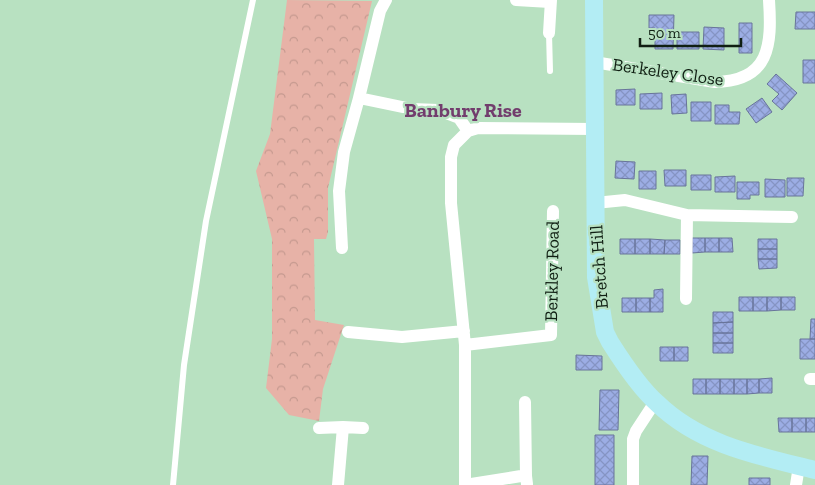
<svg xmlns="http://www.w3.org/2000/svg" width="815" height="485" viewBox="0 0 815 485" font-family="'Zilla Slab',serif">
  <style>
    .forest { fill: url(#forest-crowns) }
    .building { fill: url(#building-cross-hatch); stroke: #68749a }
    .lines { fill: none; stroke-linecap: round; stroke-linejoin: round }
    .lane { stroke: #fff; stroke-width: 6 }
    .street { stroke: #fff; stroke-width: 12 }
    .secondary { stroke: #b3edf4; stroke-width: 18 }
    .labels { text-anchor: middle; dominant-baseline: central; stroke-width: 4.5; stroke-linejoin: round; paint-order: stroke }
    .street-label { font-size: 18px; fill: #101f13; stroke: #b8e1c1 }
    .quarter-label { font-size: 20px; font-weight: bold; fill: #723d6d; stroke: #b8e1c1 }
  </style>
  <defs>
    <pattern id="forest-crowns" width="20" height="18" patternUnits="userSpaceOnUse" patternTransform="scale(1.25)"><rect width="20" height="18" fill="#e7b2a7"/><path d="M2 6a3 3 0 1 1 6 0M12 15a3 3 0 1 1 6 0" fill="none" stroke="#c5998f"/></pattern>
    <pattern id="building-cross-hatch" width="8" height="8" patternUnits="userSpaceOnUse" patternTransform="scale(1.25)"><rect width="8" height="8" fill="#9cade4"/><path d="M0 0l8 8M0 8l8-8" fill="none" stroke="#8594c3"/></pattern>
  </defs>
  <rect width="100%" height="100%" fill="#b8e1c1"/>
  <path class="forest" d="M287 0 372 1 328 188V232L326 239H314L315 320 344 325 323 389 319 421 289 415 266 388 272 339V239L256 171 270 134Z"/>
  <path class="building" d="M796 12H815V29H795Z
    M649 15H674L673 49H655V28H649Z
    M739 23H752V53H739Z
    M704 27 724 28V50L703 49Z
    M677 32H699V49H677Z
    M803 60H815V83H803Z
    M776 74 797 93 782 110 772 101 779 94 767 84Z
    M635 89V105H616V90Z
    M662 93V109H640V94Z
    M686 94 687 113 672 114 671 95Z
    M762 98 772 112 756 123 746 109Z
    M691 102H711V121H691Z
    M715 105H729V112H740L739 124H715Z
    M616 161 635 162 634 179 615 178Z
    M664 170H686V186H665Z
    M639 171H656V189H639Z
    M691 175H711V190H691Z
    M735 176V192H715V177Z
    M787 178H804L803 196H787Z
    M765 179 785 180V197H765Z
    M737 182H759V195H750V199H737Z
    M692 238H705V252L692 253Z
    M705 238H719V252H705Z
    M719 238H732L733 252H719Z
    M620 239H635V254H620Z
    M635 239H650V254H635Z
    M650 239 665 240 664 254H650Z
    M758 239H777V249H758Z
    M665 240H680V254H664Z
    M758 249H777V259H758Z
    M758 259H777V268L759 269Z
    M663 289V312H650V298H654V290Z
    M739 297H753V311H739Z
    M753 297H767V311H753Z
    M767 297H781V310L767 311Z
    M781 297H795V310H781Z
    M622 298H636V312H622Z
    M636 298H650V312H636Z
    M713 312H733V322L713 323Z
    M811 319H815V339H810Z
    M733 322V333H713V323Z
    M713 333H733V343H713Z
    M800 339H815V359H800Z
    M713 343H733V353H713Z
    M660 347H674V361H660Z
    M674 347H688V361H674Z
    M576 355 602 356V370H576Z
    M772 378V393H759V379Z
    M693 379H706V394H693Z
    M706 379H720V394H706Z
    M720 379H734V394H720Z
    M734 379H747V394H734Z
    M747 379H759V393L747 394Z
    M600 390H619L618 430H599Z
    M778 418H792V432H779Z
    M792 418H806V432H792Z
    M806 418H815V432H806Z
    M595 435H614V485H595Z
    M692 456H708L707 485H691Z
    M749 478H770V485H749Z"/>
  <g class="lines">
    <path class="lane" d="M549 33 550 71
      M173 485 184 365 206 221 253 0"/>
    <path class="street" d="M386 0 380 11 359 98 412 109 438 110 459 118 468 131 478 128 595 129
      M516 0 550 2
      M549 33 551 0
      M594 62 715 82C770 81 772 45 769 0
      M595 203 625 200 687 215 792 217
      M342 248 339 191 344 152 359 98
      M686 299 687 215
      M348 332 402 337 464 331
      M465 345 551 335 553 211
      M810 379H815
      M525 402 526 476
      M319 428 343 427
      M338 485 343 427 363 428
      M465 485V345L451 203V157L454 145 468 131
      M465 485 521 476H526L527 484
      M633 485V439L636 431 655 402
      M796 485 799 466"/>
    <path class="secondary" d="M594 0 596 277 605 332 610 342C622 361 641 389 657 403 700 445 759 456 815 470"/>
  </g>
  <g class="labels">
    <g class="street-label">
      <text transform="translate(668 72) rotate(8)">Berkeley Close</text>
      <text transform="translate(599 267) rotate(-94)">Bretch Hill</text>
      <text transform="translate(552 271) rotate(-89)">Berkley Road</text>
    </g>
    <g class="quarter-label">
      <text x="463" y="110">Banbury Rise</text>
    </g>
  </g>
  <path d="M640 38v8h101v-8" fill="none" stroke="#101f13" stroke-width="2.5"/>
  <text x="648" y="38" font-size="15" fill="#101f13" stroke="#b8e1c1" stroke-width="4" paint-order="stroke">50 m</text>
</svg>
